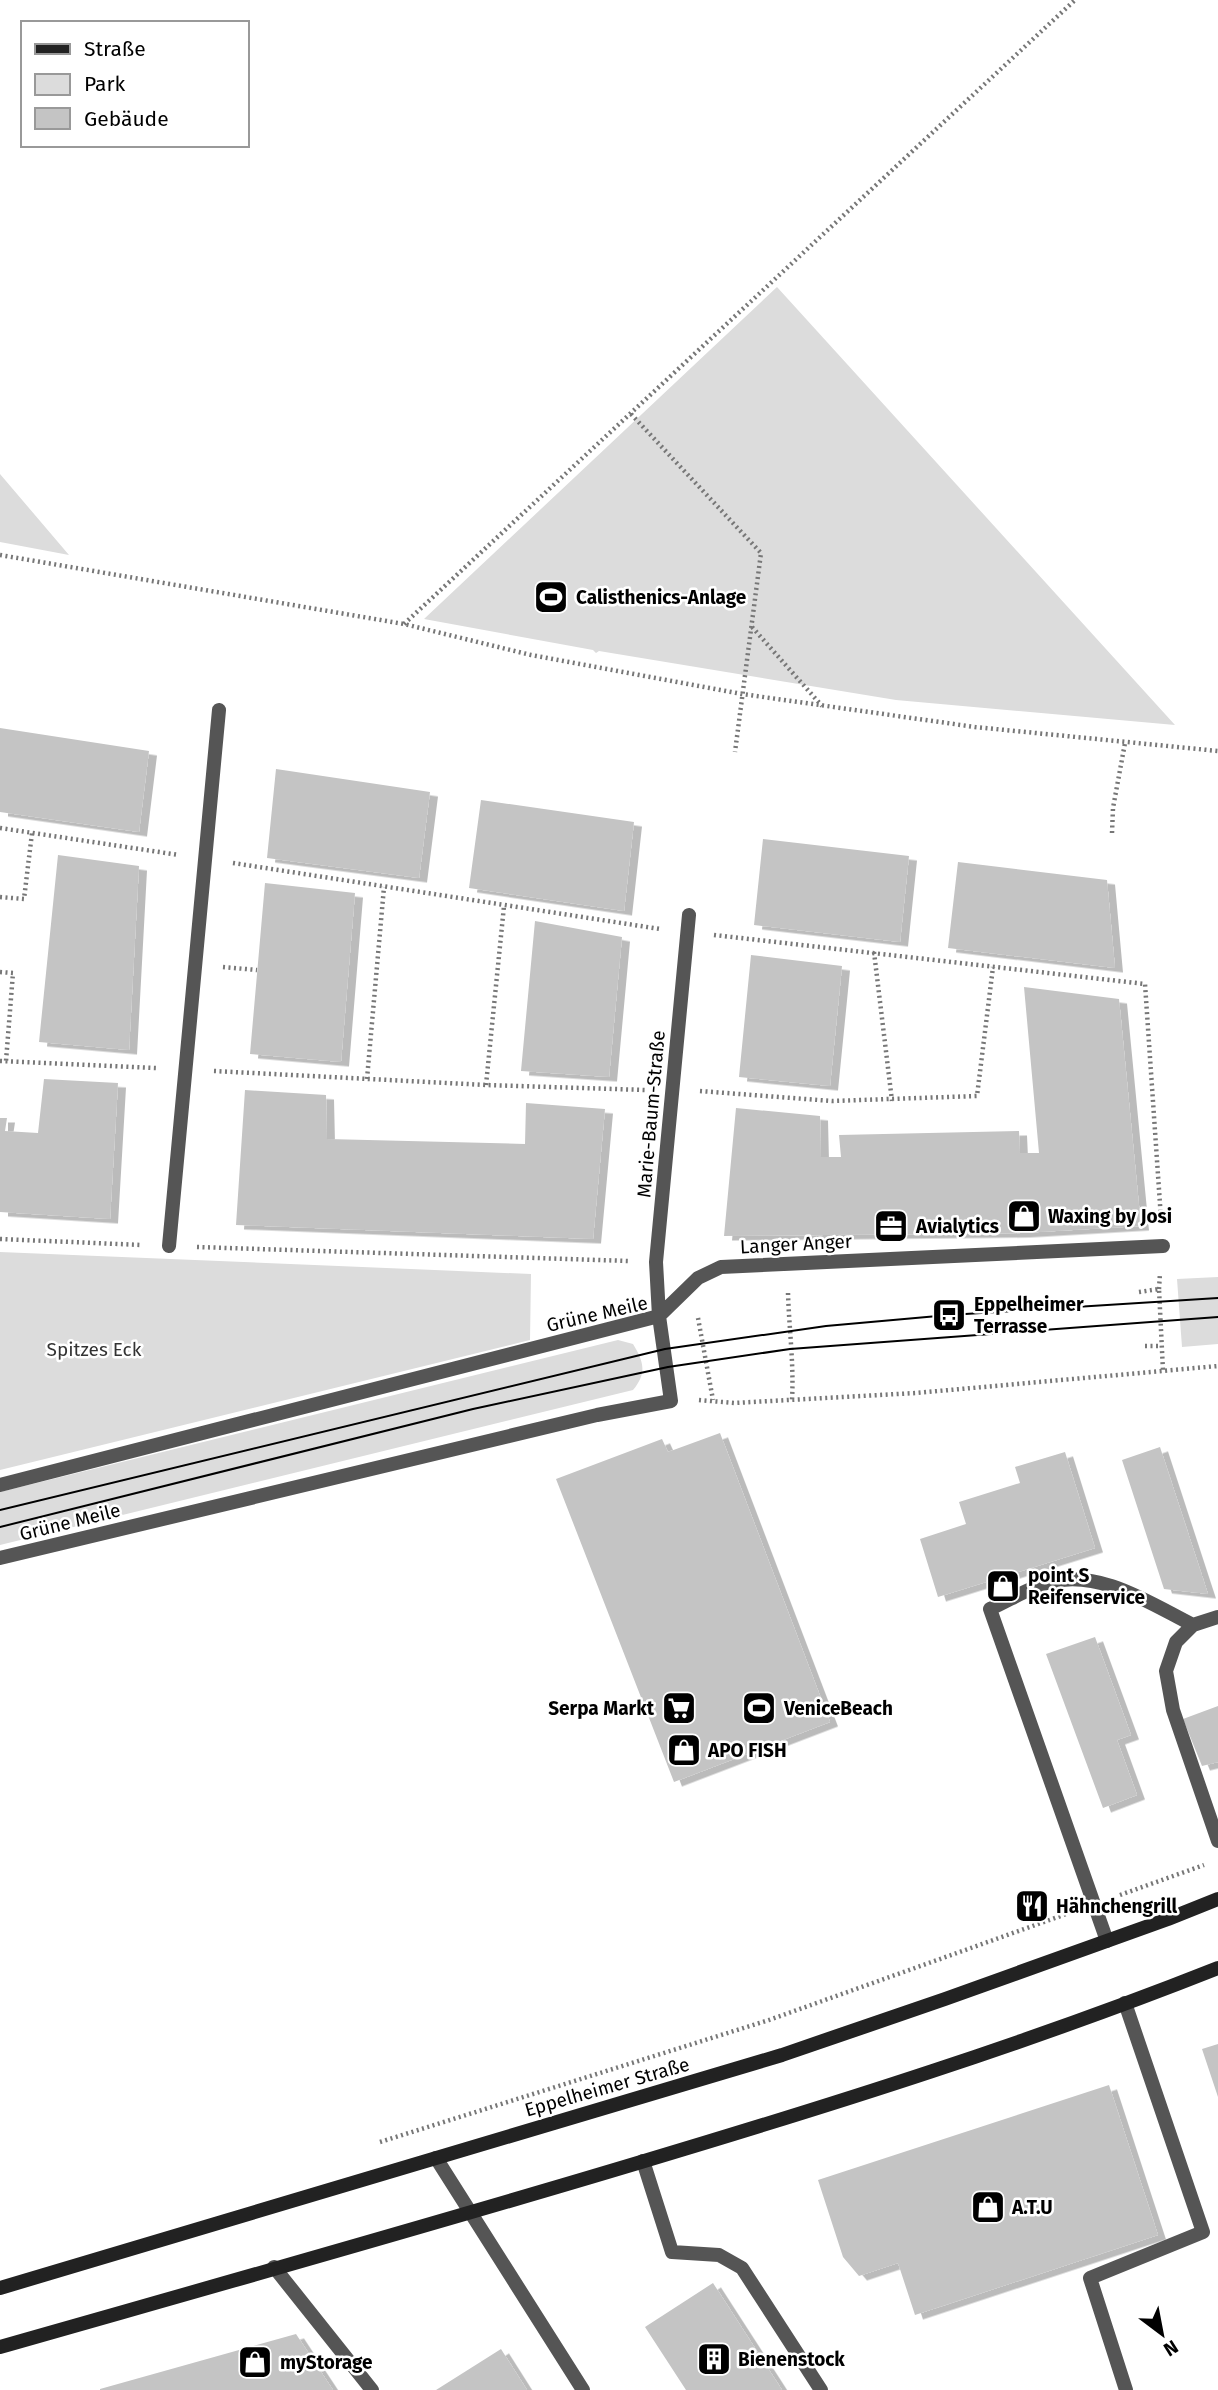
<svg xmlns="http://www.w3.org/2000/svg" width="1218" height="2390" viewBox="0 0 1218 2390" font-family="'Fira Sans',sans-serif">
  <style>
    .green { fill: #dcdcdc }
    .building { fill: #c4c4c4; filter: url(#shadow) }
    .lines { fill: none; stroke-linecap: round; stroke-linejoin: round }
    .path { stroke: #777; stroke-width: 4.5; stroke-dasharray: 2 3.5; stroke-linecap: butt }
    .lane { stroke: #555; stroke-width: 14 }
    .street { stroke: #555; stroke-width: 14 }
    .secondary { stroke: #222; stroke-width: 14 }
    .tram { stroke: #000; stroke-width: 2 }
    .labels { text-anchor: middle; dominant-baseline: central; stroke-width: 5; stroke-linejoin: round; paint-order: stroke }
    .poi-label { font-size: 19px; font-weight: bold; fill: #000; stroke: #fff; text-anchor: start }
    .street-label { font-size: 19px; fill: #000; stroke: #fff }
    .park-label { font-size: 19px; fill: #333; stroke: #fff }
  </style>
  <defs>
    <filter id="shadow"><feDropShadow dx="8" dy="4.5" stdDeviation="0" flood-color="#0004"/></filter>
  </defs>
  <rect width="100%" height="100%" fill="#fff"/>
  <path class="green" d="M777 287 1175 725 896 700 599 651 596 653 593 650 424 619Z
    M0 474 69 555 0 542Z
    M0 1252 531 1274 530 1340 0 1470Z
    M1218 1277V1344L1182 1347 1177 1279Z
    M618 1340 633 1344C644 1362 647 1373 633 1390L0 1545V1492Z"/>
  <path class="building" d="M0 728 149 751 139 832 0 812Z
    M276 769 430 792 419 878 267 858Z
    M481 800 634 822 624 911 469 888Z
    M763 839 909 856 900 942 754 925Z
    M58 855 139 866 129 1050 39 1042Z
    M958 862 1107 880 1115 968 948 948Z
    M265 883 355 893 341 1062 250 1054Z
    M535 921 622 937 609 1077 521 1071Z
    M751 955 842 966 830 1086 739 1077Z
    M1024 987 1119 999 1141 1226 1022 1233 724 1236 736 1108 820 1116 821 1157H841L839 1135 1019 1131 1020 1153H1039Z
    M44 1079 118 1083 110 1219 0 1212V1118H7L5 1131 38 1133Z
    M245 1090 326 1095 327 1139 525 1144 526 1103 605 1109 593 1239 236 1225Z
    M720 1433 830 1722 674 1782 556 1479 662 1439 668 1452Z
    M1160 1447 1208 1594 1164 1589 1122 1460Z
    M1065 1452 1095 1548 938 1597 920 1539 966 1524 959 1502 1020 1483 1015 1467Z
    M1095 1637 1131 1735 1117 1740 1137 1795 1103 1808 1046 1654Z
    M1218 1706V1762L1202 1766 1183 1719Z
    M1218 2044V2097L1202 2049Z
    M1109 2085 1158 2235 915 2315 898 2263 859 2276 843 2257 818 2180Z
    M713 2283 782 2390H686L645 2327Z
    M296 2334 333 2390H100V2389Z
    M501 2349 527 2390H436Z"/>
  <g class="lines">
    <path class="path" d="M631 414 761 553 735 752
      M0 555 404 624 531 655 742 694 975 727 1218 751
      M404 624 1075 0
      M752 627 822 706
      M0 828 179 855
      M1112 833 1113 808 1125 743
      M233 863 660 929
      M0 897 24 899 32 833
      M714 935 1145 984 1161 1219
      M874 952 892 1101
      M223 967 257 970
      M0 972 13 973 6 1061
      M0 1061 156 1068
      M214 1071 486 1085 646 1090
      M367 1079 384 887
      M486 1085 504 906
      M700 1091 832 1101 977 1096 993 967
      M0 1239 142 1245
      M197 1247 629 1261
      M1159 1289 1160 1273
      M1139 1292 1159 1289 1163 1371
      M788 1293C789 1328 794 1364 792 1400
      M698 1318 713 1400
      M1145 1346H1161
      M699 1400 734 1403 916 1393 1218 1366
      M1120 1895 1204 1865
      M380 2142 769 2020 1069 1913"/>
    <path class="lane" d="M169 1246 219 710
      M1218 1617 1193 1625 1176 1642 1166 1671 1173 1710 1218 1841
      M1107 1941 990 1609C1010 1600 1030 1587 1050 1582 1100 1569 1151 1604 1193 1625
      M1125 2003 1203 2232 1090 2278 1126 2390
      M643 2161 672 2252 719 2255 742 2268 821 2390
      M274 2267 372 2390"/>
    <path class="street" d="M0 1485 659 1316 698 1278 721 1267 1163 1246
      M0 1558 597 1415 671 1401 659 1316 656 1262 689 915
      M436 2158 583 2390"/>
    <path class="secondary" d="M0 2288 782 2055 945 1999 1168 1919 1218 1899
      M0 2347C214 2286 428 2226 641 2162 835 2104 1029 2043 1218 1968"/>
    <path class="tram" d="M0 1510 665 1349 826 1326 949 1315 1218 1298
      M0 1527 473 1409 668 1367 790 1349 1218 1317"/>
  </g>
  <defs>
    <g id="stadium-square" transform="scale(1.75)"><rect x="-9" y="-9" width="18" height="18" rx="4" fill="#000" stroke="#fff"/><path d="M0-5a6.5 5 0 1 0 0 10a6.5 5 0 1 0 0-10ZM-3.5-1.8h7v3.6h-7Z" fill="#fff"/></g>
    <g id="shop-square" transform="scale(1.75)"><rect x="-9" y="-9" width="18" height="18" rx="4" fill="#000" stroke="#fff"/><path d="M-5-2.5h2.3a2.7 3.5 0 0 1 5.4 0H5L5.5 6h-11ZM-1.5-2.5h3a1.5 2.3 0 0 0-3 0Z" fill="#fff"/></g>
    <g id="office-square" transform="scale(1.75)"><rect x="-9" y="-9" width="18" height="18" rx="4" fill="#000" stroke="#fff"/><path d="M-6-3h4V-5.5h4V-3h4V5H-6ZM-1-4.5V-3h2v-1.5ZM-6 0V1H6V0Z" fill="#fff"/></g>
    <g id="bus-square" transform="scale(1.75)"><rect x="-9" y="-9" width="18" height="18" rx="4" fill="#000" stroke="#fff"/><path d="M-5-6H5V4H4V6H2V4H-2V6H-4V4H-5ZM-3.5-4V0h7V-4ZM-3.5 1.2v1.5H-2V1.2ZM2 1.2v1.5H3.5V1.2Z" fill="#fff"/></g>
    <g id="supermarket-square" transform="scale(1.75)"><rect x="-9" y="-9" width="18" height="18" rx="4" fill="#000" stroke="#fff"/><path d="M-6-5.5h2.5l.6 2H6L4.5 2H-2.5L-4.4-4H-6ZM-1.5 3.2a1.3 1.3 0 1 0 .1 0ZM3 3.2a1.3 1.3 0 1 0 .1 0Z" fill="#fff"/></g>
    <g id="restaurant-square" transform="scale(1.75)"><rect x="-9" y="-9" width="18" height="18" rx="4" fill="#000" stroke="#fff"/><path d="M-5-6h1v4h1v-4h1v4h1v-4h1v5L-1.5 .5V6h-2V.5L-5-1ZM5-6V6H3V1.5H1.5Q1.5-4 5-6Z" fill="#fff"/></g>
    <g id="building-square" transform="scale(1.75)"><rect x="-9" y="-9" width="18" height="18" rx="4" fill="#000" stroke="#fff"/><path d="M-4-6H4V6H1V3H-1V6H-4ZM-2.5-4.3h1.7v1.8h-1.7ZM.8-4.3h1.7v1.8H.8ZM-2.5-1h1.7V.8h-1.7ZM.8-1h1.7V.8H.8Z" fill="#fff"/></g>
  </defs>
  <g fill-rule="evenodd">
    <use href="#stadium-square" x="551" y="597"/>
    <use href="#shop-square" x="1024" y="1216"/>
    <use href="#office-square" x="891" y="1226"/>
    <use href="#bus-square" x="949" y="1315"/>
    <use href="#shop-square" x="1003" y="1586"/>
    <use href="#supermarket-square" x="679" y="1708"/>
    <use href="#stadium-square" x="759" y="1708"/>
    <use href="#shop-square" x="684" y="1750"/>
    <use href="#restaurant-square" x="1032" y="1906"/>
    <use href="#shop-square" x="988" y="2207"/>
    <use href="#building-square" x="714" y="2359"/>
    <use href="#shop-square" x="255" y="2362"/>
  </g>
  <g class="labels">
    <g class="poi-label">
      <text x="576" y="597">Calisthenics-Anlage</text>
      <text x="1048" y="1216">Waxing by Josi</text>
      <text x="916" y="1226">Avialytics</text>
      <text x="974" y="1304">Eppelheimer<tspan x="974" dy="22">Terrasse</tspan></text>
      <text x="1028" y="1575">point S<tspan x="1028" dy="22">Reifenservice</tspan></text>
      <text x="654" y="1708" text-anchor="end">Serpa Markt</text>
      <text x="784" y="1708">VeniceBeach</text>
      <text x="708" y="1750">APO FISH</text>
      <text x="1056" y="1906">Hähnchengrill</text>
      <text x="1012" y="2207">A.T.U</text>
      <text x="738" y="2359">Bienenstock</text>
      <text x="280" y="2362">myStorage</text>
    </g>
    <g class="street-label">
      <text transform="translate(651 1114) rotate(-85)">Marie-Baum-Straße</text>
      <text transform="translate(796 1244) rotate(-3)">Langer Anger</text>
      <text transform="translate(597 1314) rotate(-13)">Grüne Meile</text>
      <text transform="translate(70 1522) rotate(-14)">Grüne Meile</text>
      <text transform="translate(607 2087) rotate(-16)">Eppelheimer Straße</text>
    </g>
    <g class="park-label">
      <text x="94" y="1349">Spitzes Eck</text>
    </g>
  </g>
  <rect x="21" y="21" width="228" height="126" fill="#ffffff" stroke="#999999" stroke-width="2"/>
  <rect x="35" y="44" width="35" height="10" fill="#222222" stroke="#999999" stroke-width="2"/>
  <text x="84" y="56" font-size="21" fill="#000000">Straße</text>
  <rect x="35" y="74" width="35" height="21" fill="#dcdcdc" stroke="#999999" stroke-width="2"/>
  <text x="84" y="91" font-size="21" fill="#000000">Park</text>
  <rect x="35" y="108" width="35" height="21" fill="#c4c4c4" stroke="#999999" stroke-width="2"/>
  <text x="84" y="126" font-size="21" fill="#000000">Gebäude</text>
  <g transform="translate(1162 2334) rotate(148)" stroke="#ffffff" stroke-width="5" paint-order="stroke">
  <path d="M0-5L12 26L0 18L-12 26Z" fill="#000000"/>
  <text y="-10" font-size="19" font-weight="bold" text-anchor="middle" fill="#000000">N</text>
  </g>
</svg>
